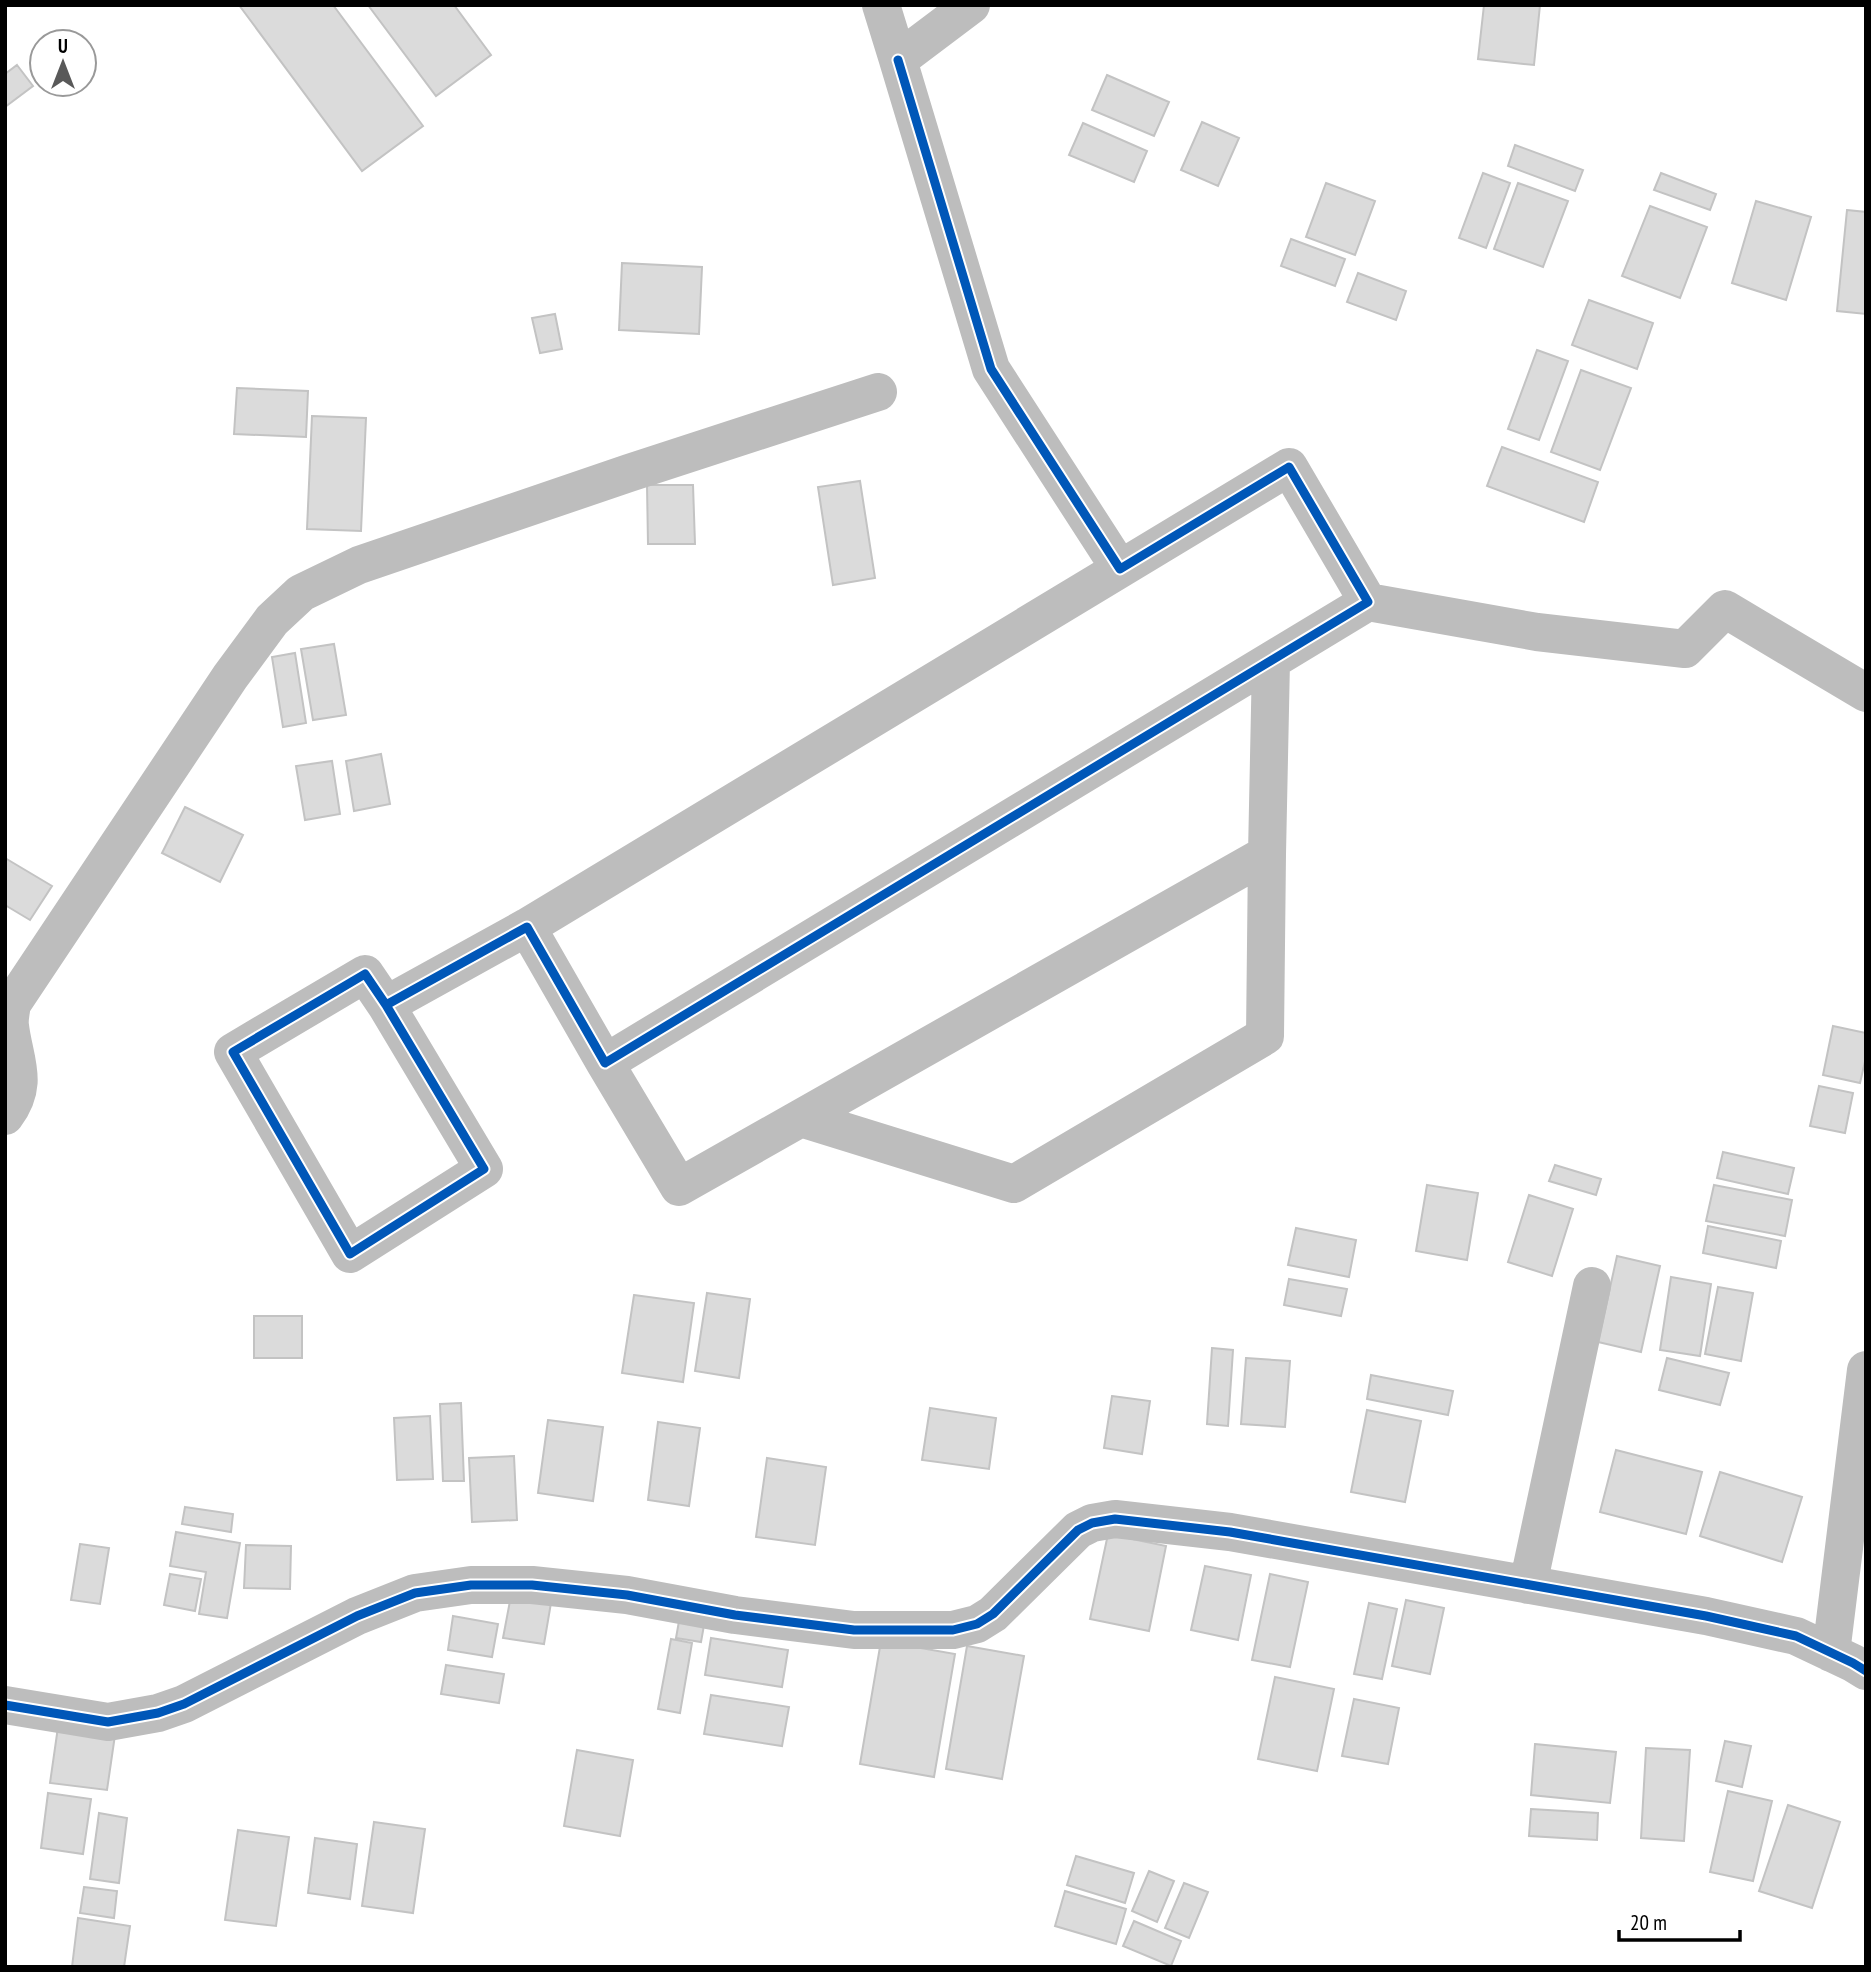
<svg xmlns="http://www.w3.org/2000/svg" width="1871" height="1972" viewBox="0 0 1871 1972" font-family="'PT Sans Narrow',sans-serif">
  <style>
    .building { fill: #dbdbdb; stroke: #c3c3c3; stroke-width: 2 }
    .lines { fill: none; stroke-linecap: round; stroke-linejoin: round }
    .minor { stroke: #bdbdbd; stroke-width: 38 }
    .cycleway-casing { stroke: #fff; stroke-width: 13 }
    .cycleway { stroke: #0057b8; stroke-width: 9 }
  </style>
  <rect width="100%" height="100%" fill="#fff"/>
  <path class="building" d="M239 5H333L423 126 362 171Z
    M368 5H454L491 55 436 96Z
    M1484 5H1540L1534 65 1478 59Z
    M17 65 33 86 5 107V74Z
    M1107 75 1169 102 1154 136 1092 110Z
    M1202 122 1239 138 1218 186 1181 170Z
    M1083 123 1147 151 1134 182 1069 155Z
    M1515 145 1583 170 1575 191 1508 166Z
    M1483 173 1510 183 1486 248 1459 238Z
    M1661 173 1716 194 1710 210 1654 190Z
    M1326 183 1375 201 1355 255 1306 237Z
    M1518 183 1568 201 1543 267 1494 249Z
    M1756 201 1811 217 1786 300 1732 283Z
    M1650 206 1707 227 1680 298 1622 276Z
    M1847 210 1866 212V314L1837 311Z
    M1291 239 1345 259 1335 286 1281 266Z
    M622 263 702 267 699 334 619 330Z
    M1358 273 1406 291 1396 320 1347 302Z
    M1589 300 1653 323 1637 369 1572 345Z
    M555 314 562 349 540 353 532 318Z
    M1537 350 1568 361 1539 440 1508 429Z
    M1581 370 1631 388 1600 470 1551 452Z
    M237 388 308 391 306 437 234 434Z
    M312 416 366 418 361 531 307 529Z
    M1502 447 1598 482 1584 522 1487 486Z
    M860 481 875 578 833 585 818 487Z
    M647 485H693L695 544H648Z
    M334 644 346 715 313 720 301 649Z
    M295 653 306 723 283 727 272 657Z
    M381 754 390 804 354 811 346 761Z
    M332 761 340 814 305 820 296 766Z
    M185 807 243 835 220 882 162 853Z
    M5 858 52 886 30 920 5 905Z
    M1833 1026 1866 1033V1057L1860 1083 1823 1075Z
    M1819 1086 1853 1093 1845 1133 1810 1126Z
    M1723 1152 1794 1168 1788 1194 1717 1178Z
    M1555 1165 1601 1179 1596 1195 1549 1181Z
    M1427 1185 1478 1193 1467 1260 1416 1251Z
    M1714 1185 1792 1200 1785 1236 1706 1221Z
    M1529 1195 1573 1209 1552 1276 1508 1262Z
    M1708 1226 1781 1241 1776 1268 1703 1253Z
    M1296 1228 1356 1240 1349 1277 1288 1265Z
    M1617 1256 1660 1266 1641 1352 1598 1342Z
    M1671 1277 1711 1284 1700 1356 1660 1350Z
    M1289 1279 1347 1289 1341 1316 1284 1305Z
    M1718 1287 1753 1293 1741 1361 1705 1354Z
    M707 1293 750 1299 739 1378 695 1371Z
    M634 1295 694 1303 683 1382 622 1373Z
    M254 1316H302V1358H254Z
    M1212 1348 1233 1350 1228 1426 1207 1424Z
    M1246 1358 1290 1361 1285 1427 1241 1424Z
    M1667 1358 1729 1373 1720 1405 1659 1390Z
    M1371 1375 1453 1391 1448 1415 1367 1399Z
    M1112 1396 1150 1401 1142 1454 1104 1448Z
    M461 1403 464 1481H443L440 1404Z
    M930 1408 996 1418 989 1469 922 1460Z
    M1367 1410 1421 1421 1405 1502 1351 1492Z
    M430 1416 433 1479 397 1480 394 1418Z
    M548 1420 603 1427 593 1501 538 1493Z
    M658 1422 700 1428 689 1506 648 1500Z
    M1616 1450 1702 1472 1686 1534 1600 1512Z
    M514 1456 517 1520 472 1522 469 1458Z
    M767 1458 826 1467 815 1545 756 1537Z
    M1720 1472 1802 1497 1782 1562 1700 1536Z
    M185 1507 233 1514 231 1532 182 1524Z
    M176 1532 240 1543 227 1618 199 1614 206 1572 170 1566Z
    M1108 1534 1166 1546 1149 1631 1090 1619Z
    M80 1544 109 1548 100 1604 71 1600Z
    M246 1545 291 1546 290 1589 244 1588Z
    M1205 1566 1251 1575 1238 1640 1191 1630Z
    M170 1574 201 1579 195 1611 164 1605Z
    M1270 1574 1308 1582 1290 1667 1252 1660Z
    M513 1585 553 1591 544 1644 503 1638Z
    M1406 1600 1444 1608 1430 1674 1392 1666Z
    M1369 1603 1397 1609 1382 1679 1354 1674Z
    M681 1610 706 1614 701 1642 676 1638Z
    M453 1616 498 1624 492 1657 448 1650Z
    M711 1638 788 1650 782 1687 705 1675Z
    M671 1639 692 1643 680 1713 658 1709Z
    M881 1641 955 1654 934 1777 860 1764Z
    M967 1646 1024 1656 1002 1779 946 1769Z
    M446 1665 504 1674 499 1703 441 1694Z
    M1275 1677 1334 1689 1317 1771 1258 1759Z
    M711 1695 789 1707 782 1746 704 1734Z
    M1354 1699 1399 1708 1388 1764 1342 1756Z
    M58 1727 115 1735 107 1790 50 1783Z
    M1725 1741 1751 1746 1742 1787 1716 1781Z
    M1535 1744 1616 1752 1610 1803 1531 1795Z
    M1646 1748 1690 1750 1684 1841 1641 1838Z
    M577 1750 633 1760 620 1836 564 1826Z
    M1728 1791 1772 1801 1753 1881 1710 1872Z
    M48 1793 91 1799 83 1854 41 1848Z
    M1788 1805 1840 1822 1812 1908 1759 1891Z
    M1531 1809 1598 1813 1597 1840 1529 1836Z
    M99 1813 127 1818 119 1883 90 1879Z
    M374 1822 425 1829 413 1913 362 1906Z
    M238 1830 289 1837 276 1926 225 1920Z
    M315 1838 357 1844 350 1899 308 1893Z
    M1076 1856 1134 1873 1125 1903 1067 1885Z
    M1149 1871 1174 1881 1157 1922 1132 1911Z
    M1184 1883 1208 1892 1189 1938 1165 1928Z
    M84 1887 117 1891 114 1918 80 1913Z
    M1065 1891 1126 1909 1116 1944 1055 1926Z
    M78 1918 130 1926 124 1967H72Z
    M1134 1921 1181 1941 1171 1966 1123 1946Z"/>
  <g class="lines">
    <path class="minor" d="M881 5 898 60 971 5
      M1368 602 1537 632 1685 649 1725 609 1866 693
      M1267 854 1271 661
      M527 927 1120 569
      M386 1005 484 1169 350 1254 233 1052 365 974 386 1005 527 927 605 1063 1368 602 1289 467 1120 569 991 369 898 60
      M605 1063 679 1187 1267 854 1265 1036 1014 1184 801 1118
      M5 1116C30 1083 14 1061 10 1026 9 1019 11 1011 12 1004L230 677 272 620 301 593 359 565 629 473 878 392
      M1528 1585 1592 1286
      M1831 1653 1866 1370
      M5 1705 108 1722 158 1713 184 1704 357 1616 415 1593 471 1585H532L627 1595 735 1615 854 1630H953L977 1624 993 1614 1078 1530 1092 1523 1115 1519 1230 1532 1706 1616 1796 1636 1853 1663 1866 1671"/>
    <g class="cycleway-casing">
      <path id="cycleway" d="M386 1005 484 1169 350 1254 233 1052 365 974 386 1005 527 927 605 1063 1368 602 1289 467 1120 569 991 369 898 60
        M5 1705 108 1722 158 1713 184 1704 357 1616 415 1593 471 1585H532L627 1595 735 1615 854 1630H953L977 1624 993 1614 1078 1530 1092 1523 1115 1519 1230 1532 1706 1616 1796 1636 1853 1663 1866 1671"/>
    </g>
    <use href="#cycleway" class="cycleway"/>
  </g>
  <rect width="1871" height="1972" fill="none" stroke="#000000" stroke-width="14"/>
  <g transform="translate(63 63)"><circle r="33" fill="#ffffff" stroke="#999999" stroke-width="2"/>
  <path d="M0-5L12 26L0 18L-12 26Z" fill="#595959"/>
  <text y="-10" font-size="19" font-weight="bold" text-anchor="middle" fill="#000000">U</text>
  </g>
  <path d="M1619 1930v10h121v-10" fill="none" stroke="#000000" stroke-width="3.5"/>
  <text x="1630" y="1930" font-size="21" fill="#000000" stroke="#ffffff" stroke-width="5" paint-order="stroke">20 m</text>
</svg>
